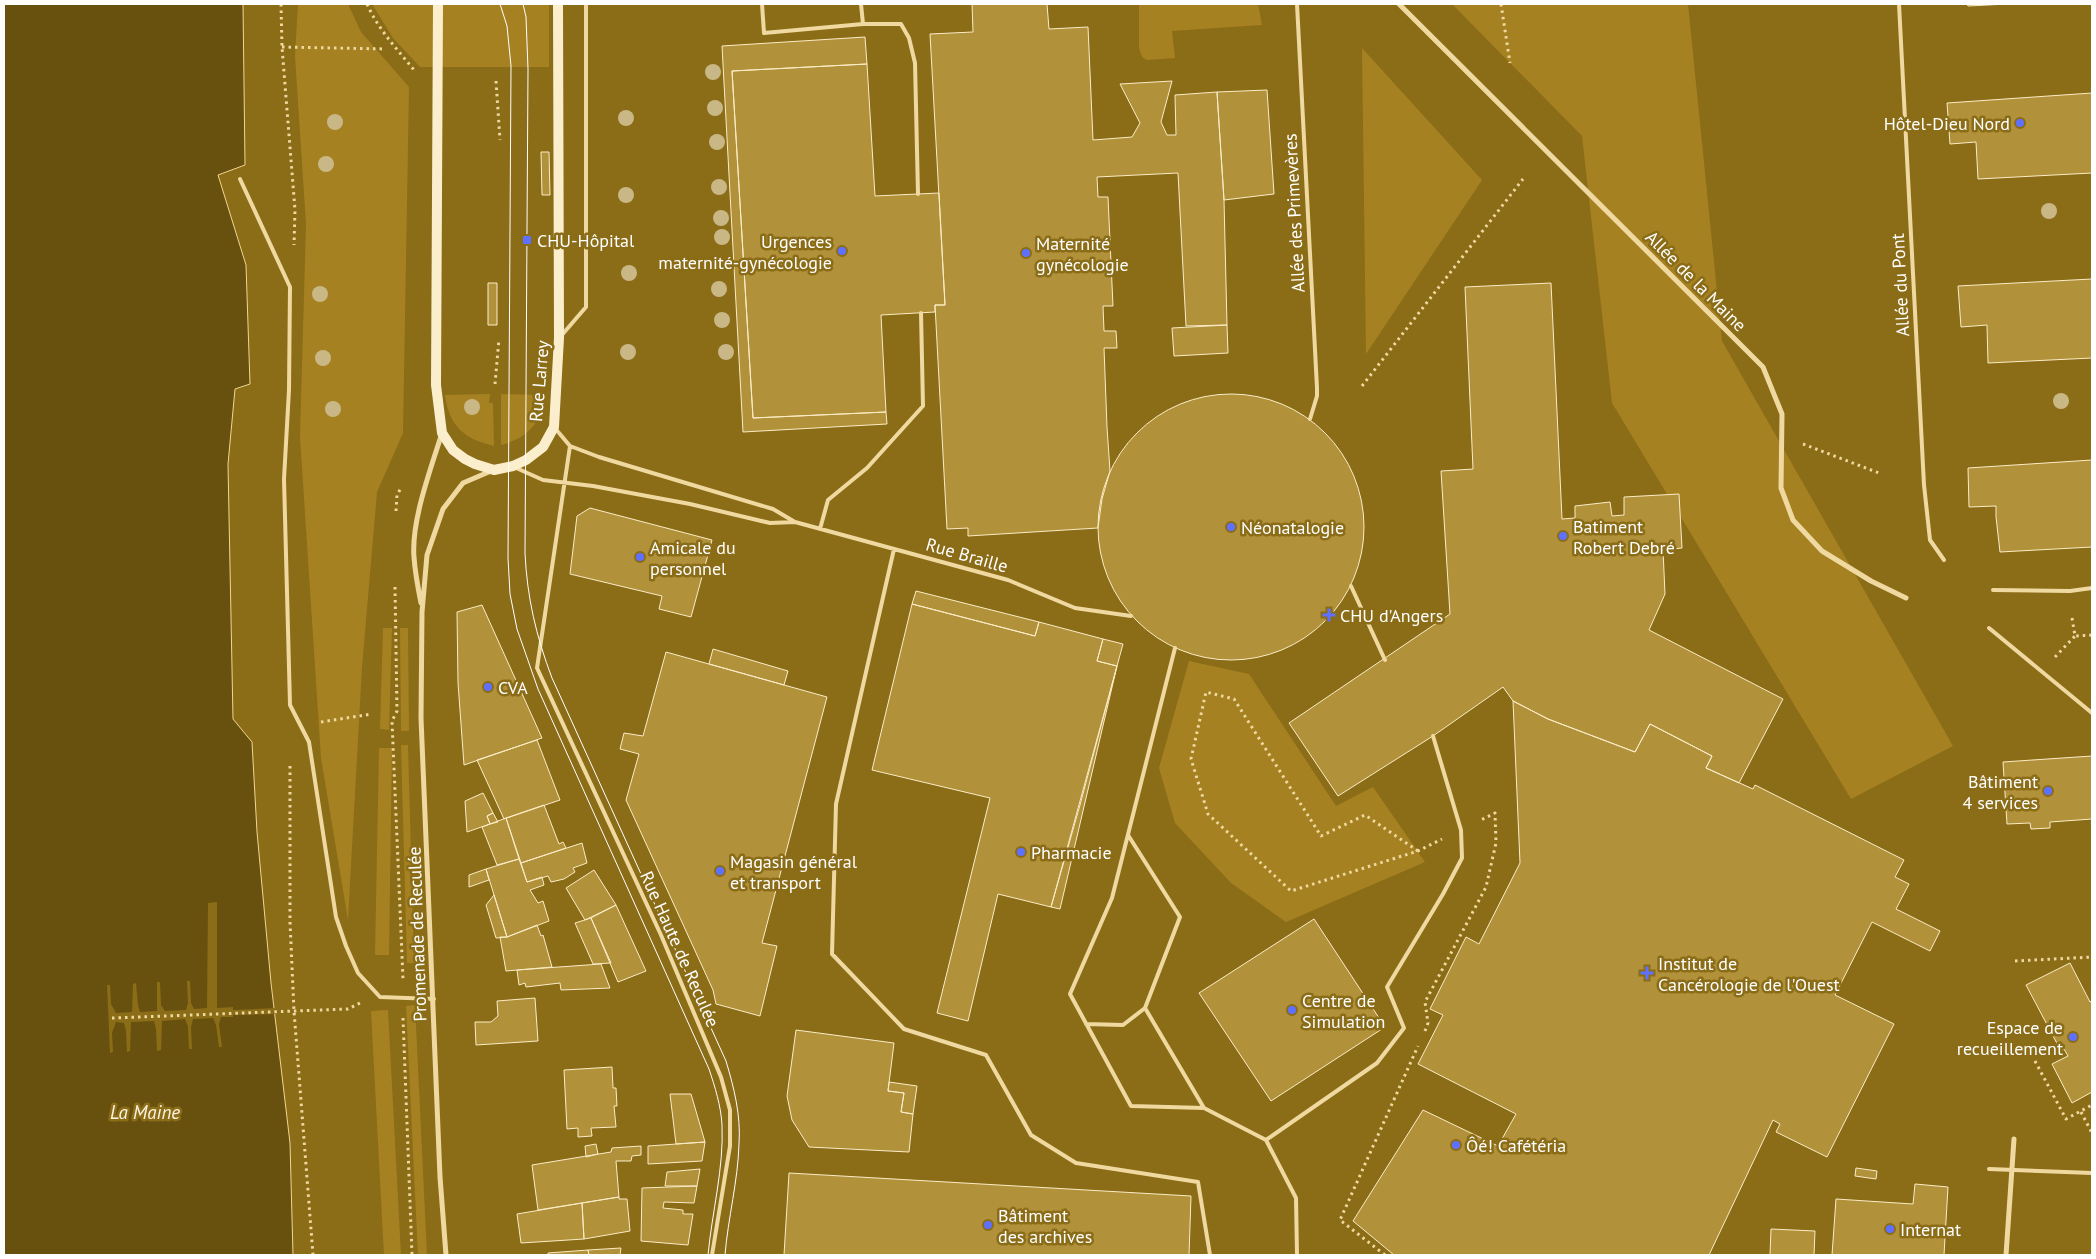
<svg xmlns="http://www.w3.org/2000/svg" width="2096" height="1259" viewBox="0 0 2096 1259" font-family="'PT Sans',sans-serif">
  <style>
    .green { fill: #a68122 }
    .water { fill: #68510f; stroke: #f1d692 }
    .pier { fill: #8b6c17 }
    .building { fill: #b2913b; stroke: #faecc6 }
    .lines { fill: none; stroke-linecap: round; stroke-linejoin: round }
    .path { stroke: #efd9a0; stroke-width: 3; stroke-dasharray: 2.5 4; stroke-linecap: butt }
    .lane { stroke: #efd9a0; stroke-width: 4 }
    .street { stroke: #efd9a0; stroke-width: 5 }
    .secondary { stroke: #faeecd; stroke-width: 10 }
    .tram { stroke: #fff; stroke-width: 1 }
    .tree { fill: #c9b786 }
    .poi-dot { fill: #5d70ff; stroke: #8b6c17; stroke-width: 2 }
    .labels { text-anchor: middle; dominant-baseline: central; stroke-width: 5; stroke-linejoin: round; paint-order: stroke }
    .poi-label { font-size: 18px; fill: #fff; stroke: #8b6c17; text-anchor: start }
    .street-label { font-size: 18px; fill: #fff; stroke: #8b6c17 }
    .water-label { font-size: 19px; font-style: italic; fill: #fcf4e2; stroke: #8b6c17 }
  </style>
  <rect width="100%" height="100%" fill="#8b6c17"/>
  <path class="green" d="M298 4H348L361 32 409 87 403 433 377 492 362 667 348 920 321 758 300 437 306 224 295 56Z
    M372 4H549V67H420L393 38Z
    M1139 4H1258L1262 25 1172 31 1175 58 1147 60 1142 57 1139 48Z
    M1452 4H1688L1722 341 1953 746 1851 799 1612 403 1582 136Z
    M1362 48 1482 180 1366 354Z
    M490 394 489 403H493L494 446C464 439 449 426 445 395Z
    M501 394 545 395C542 422 528 438 501 445Z
    M383 628H392L389 730 380 729Z
    M400 628H408L409 731H401Z
    M1189 661 1249 674 1336 806 1373 787 1425 862 1286 922 1231 883 1175 823 1159 768Z
    M401 745H408L414 963H407Z
    M379 748H392L389 955H375Z
    M415 1005 427 1255H418L406 1006Z
    M388 1010 401 1255H384L371 1011Z"/>
  <path class="water" d="M4 4H243L245 165 218 175 246 265 250 384 235 389 228 464 233 719 252 742 257 832 271 983 290 1143 293 1255H4Z"/>
  <path class="pier" d="M217 902V1008L233 1007V1010L277 1008 278 1014 233 1015V1017H221L219 1024 222 1047H219L216 1025 213 1018 193 1019 191 1027 192 1049H189L188 1027 185 1019 162 1021 161 1050 157 1051 156 1029 154 1021 131 1022 130 1051 127 1052 126 1031 124 1023 116 1022 112 1033 113 1052 110 1053 107 985H110L111 1004 116 1013 132 1012 133 984 136 983 138 1005 140 1012 157 1011V982H160L161 1005 165 1011 186 1010 188 1003 187 981H190L191 1003 194 1009 207 1008 208 903Z"/>
  <path class="building" d="M972 4H1047L1049 29 1088 27 1093 140 1132 137 1140 123 1120 84 1172 81 1161 122 1167 135H1176L1175 95 1217 92 1224 200 1227 325 1186 326 1178 173 1097 177 1098 197H1108L1113 306H1103L1104 331H1116L1117 348H1104L1107 427 1110 471 1102 499 1098 528 968 536V528L947 529 935 305H945L930 34 973 32Z
    M1967 4H2008L1968 6Z
    M865 37 867 64 732 71 753 418 886 412 887 424 743 432 722 46Z
    M867 64 875 196 939 193 945 305H935V312L881 315 886 412 753 418 732 71Z
    M1267 90 1274 194 1224 200 1217 92Z
    M2092 93V173L1978 179 1976 142 1950 144 1947 103Z
    M541 152H549L550 195H542Z
    M2092 279V358L1988 363 1987 325 1961 327 1958 286Z
    M488 283H497V325H488Z
    M1551 283 1562 519 1575 518V506L1610 502 1612 516 1624 515V497L1679 494 1682 548 1663 550 1665 594 1649 630 1783 699 1739 783 1706 768 1712 756 1650 724 1635 752 1548 719 1513 701 1503 687 1433 736 1338 796 1289 723 1450 614 1441 471 1473 469 1465 287Z
    M1227 325 1228 353 1174 356 1172 328Z
    M1098 527a133 133 0 1 1 266 0a133 133 0 1 1-266 0Z
    M2092 460V547L2000 552 1996 517V506L1969 507 1968 468Z
    M590 508 712 540 691 617 659 609 662 596 570 574 577 516Z
    M916 591 1039 622 1035 636 912 604Z
    M912 604 1035 636 1039 622 1103 639 1097 661 1117 666 1051 907 998 894 968 1021 937 1013 990 798 872 770Z
    M482 605 542 738 464 765 458 683 457 612Z
    M1103 639 1123 644 1117 666 1097 661Z
    M713 649 788 671 784 685 709 664Z
    M666 652 827 697 762 943 777 946 760 1016 716 1004 713 990 626 800 639 754 620 749 624 733 643 736Z
    M1117 666 1060 909 1051 907 1080 805Z
    M1513 701 1548 719 1635 752 1650 724 1712 756 1706 768 1753 789 1755 785 1904 860 1895 877 1909 884 1896 909 1940 931 1930 951 1872 922 1835 995 1894 1024 1827 1157 1776 1132 1780 1124 1773 1120 1709 1255H1394L1353 1221 1423 1110 1498 1146 1516 1114 1418 1064 1443 1015 1430 1009 1466 937 1479 944 1520 863Z
    M537 740 560 800 504 819 477 760Z
    M2092 756V819L2050 822V828L2031 829 2030 823 2007 824 2003 762Z
    M483 793 493 813 487 816 490 824 467 832 465 801Z
    M544 805 559 844 563 842 566 848 521 863 506 818Z
    M493 813 498 822 490 824 487 816Z
    M506 818 519 859 497 865 482 827Z
    M582 843 587 863 573 868 575 872 564 879 551 882 548 876 527 882 521 863Z
    M519 859 527 882 542 877 544 885 530 890 538 903 543 901 549 921 507 937 486 869Z
    M486 869 489 880 469 887V875Z
    M594 870 616 905 585 920 566 888Z
    M494 895 507 937 496 938 486 905Z
    M616 905 646 971 618 982 591 918Z
    M591 918 611 963 593 964 575 923Z
    M1314 919 1385 1027 1271 1101 1199 993Z
    M537 925 541 936 543 935 552 967 506 971 500 937H507Z
    M2070 963 2090 1002 2092 1001V1092L2072 1103 2052 1064 2068 1056 2064 1049 2061 1051 2026 985Z
    M601 964 610 988 561 990 560 983 526 987 525 983 519 985 517 970Z
    M535 998 538 1041 476 1045 475 1022H491L498 1016 497 1001Z
    M796 1030 894 1043 888 1091 904 1093 901 1112 913 1114 909 1152 809 1147 792 1120 787 1096Z
    M612 1067 613 1088H616L617 1106H614L616 1127 591 1128 592 1136 578 1137V1128L567 1129 564 1070Z
    M889 1082 917 1086 913 1114 901 1112 904 1093 888 1091Z
    M670 1094H691L705 1142 676 1144Z
    M705 1142 702 1161 648 1164V1146Z
    M596 1144 598 1154 586 1157 585 1146Z
    M641 1146V1155L632 1156 631 1161H616L619 1197 538 1210 532 1165 611 1152 612 1148Z
    M1856 1168 1877 1171 1876 1179 1855 1176Z
    M700 1169 697 1186H665L667 1172Z
    M789 1173 1191 1196 1189 1255H784Z
    M1915 1184 1948 1187 1944 1255H1832L1836 1199 1913 1204Z
    M697 1186 694 1203 664 1202 663 1208 683 1210V1214H693L688 1245 641 1241 642 1188Z
    M619 1197V1199H627L630 1231 584 1239 582 1203Z
    M582 1203 584 1239 521 1243 517 1214Z
    M1771 1229 1815 1231 1814 1255H1770Z
    M621 1248 620 1255H589L588 1250Z
    M588 1250 589 1255H548V1253Z"/>
  <g class="lines">
    <path class="path" d="M281 4 282 47 295 210 294 245
      M367 4C378 29 397 49 414 70
      M1501 4 1510 63
      M282 47 386 49
      M496 81 500 140
      M495 384 499 339
      M1362 386 1523 179
      M1803 444 1879 473
      M396 511 397 495 401 488
      M395 587 397 711 392 721 403 979
      M2072 618 2075 636 2092 635
      M2055 657 2075 636
      M321 722 372 714
      M290 766V922L294 1011 313 1255
      M1418 851 1365 815 1321 836 1234 699 1206 692 1191 759 1208 814 1291 891 1418 851 1442 839
      M2015 961 2092 957
      M112 1018 348 1009 360 1003
      M403 1018 412 1255
      M1425 1031 1428 1023 1425 1002 1486 887 1496 843 1495 813 1479 821
      M2035 1061 2066 1119 2092 1105
      M2081 1112 2092 1133
      M1385 1255 1340 1220 1418 1046"/>
    <path class="lane" d="M762 4 764 33 863 24 861 4
      M1297 4 1317 388V396L1310 419
      M1899 4 1924 485 1930 540 1944 560
      M863 24H901L909 38 915 63 918 194
      M240 179 290 287 289 390 284 479 290 705 309 742 336 917 346 946 358 973 380 997 434 999
      M561 336 586 307V4
      M554 427 570 446 599 457 773 509 795 522
      M570 446 537 668 661 935 721 1077 730 1110V1146L712 1255
      M514 467 543 480 593 486 690 504 770 523 795 522 1008 580 1075 608 1131 616
      M820 529 828 500 867 468 923 406 921 313
      M894 549 836 804 832 954 904 1029 986 1055 1031 1135 1076 1163 1198 1182 1210 1255
      M1351 586 1385 660
      M1993 590 2070 591 2092 588
      M1989 628 2092 713
      M1175 648 1112 898 1070 994 1131 1106 1204 1108
      M1128 835 1180 917 1145 1008 1204 1108 1266 1140 1296 1198 1297 1255
      M1086 1024 1123 1025 1145 1008
      M1266 1140 1377 1063 1404 1028 1387 987 1443 894 1462 858 1461 830 1433 736
      M1989 1169 2092 1173"/>
    <path class="street" d="M1399 4 1763 367 1782 414 1781 488 1793 520 1822 551 1871 581 1906 598
      M421 603C418 588 415 572 414 557 411 521 431 468 442 433
      M446 1255 440 1177 421 718 422 612 427 555 443 509 463 483 491 471
      M2006 1255 2014 1139"/>
    <path class="secondary" d="M438 4 436 385 442 433 453 450 465 459 475 464 494 470 513 466 526 460 543 447 554 427 559 338 558 4"/>
    <path class="tram" d="M500 4 507 26 511 66 508 558 510 594 517 629 538 689 709 1069C715 1087 721 1106 722 1125 724 1168 712 1212 708 1255
      M523 4 526 17 528 69 525 553C527 597 536 636 552 678L726 1061C734 1088 741 1115 739 1144 738 1181 728 1218 725 1255"/>
  </g>
  <g class="tree">
    <circle cx="713" cy="72" r="8"/>
    <circle cx="715" cy="108" r="8"/>
    <circle cx="626" cy="118" r="8"/>
    <circle cx="335" cy="122" r="8"/>
    <circle cx="717" cy="142" r="8"/>
    <circle cx="326" cy="164" r="8"/>
    <circle cx="719" cy="187" r="8"/>
    <circle cx="626" cy="195" r="8"/>
    <circle cx="2049" cy="211" r="8"/>
    <circle cx="721" cy="218" r="8"/>
    <circle cx="722" cy="237" r="8"/>
    <circle cx="629" cy="273" r="8"/>
    <circle cx="719" cy="289" r="8"/>
    <circle cx="320" cy="294" r="8"/>
    <circle cx="722" cy="320" r="8"/>
    <circle cx="628" cy="352" r="8"/>
    <circle cx="726" cy="352" r="8"/>
    <circle cx="323" cy="358" r="8"/>
    <circle cx="2061" cy="401" r="8"/>
    <circle cx="472" cy="407" r="8"/>
    <circle cx="333" cy="409" r="8"/>
  </g>
  <g class="poi-dot">
    <circle cx="2020" cy="123" r="5"/>
    <rect x="522" y="235" width="10" height="10" rx="2.5"/>
    <circle cx="842" cy="251" r="5"/>
    <circle cx="1026" cy="253" r="5"/>
    <circle cx="1231" cy="527" r="5"/>
    <circle cx="1563" cy="536" r="5"/>
    <circle cx="640" cy="557" r="5"/>
    <path d="M1326.5 607.5h5v5h5v5h-5v5h-5v-5h-5v-5h5z"/>
    <circle cx="488" cy="687" r="5"/>
    <circle cx="2048" cy="791" r="5"/>
    <circle cx="1021" cy="852" r="5"/>
    <circle cx="720" cy="871" r="5"/>
    <path d="M1644.5 965.5h5v5h5v5h-5v5h-5v-5h-5v-5h5z"/>
    <circle cx="1292" cy="1010" r="5"/>
    <circle cx="2073" cy="1037" r="5"/>
    <circle cx="1456" cy="1145" r="5"/>
    <circle cx="988" cy="1225" r="5"/>
    <circle cx="1890" cy="1229" r="5"/>
  </g>
  <g class="labels">
    <g class="poi-label">
      <text x="2010" y="123" text-anchor="end">Hôtel-Dieu Nord</text>
      <text x="537" y="240">CHU-Hôpital</text>
      <text x="832" y="241" text-anchor="end">Urgences<tspan x="832" dy="21">maternité-gynécologie</tspan></text>
      <text x="1036" y="243">Maternité<tspan x="1036" dy="21">gynécologie</tspan></text>
      <text x="1573" y="526">Batiment<tspan x="1573" dy="21">Robert Debré</tspan></text>
      <text x="1241" y="527">Néonatalogie</text>
      <text x="650" y="547">Amicale du<tspan x="650" dy="21">personnel</tspan></text>
      <text x="1340" y="615">CHU d'Angers</text>
      <text x="498" y="687">CVA</text>
      <text x="2038" y="781" text-anchor="end">Bâtiment<tspan x="2038" dy="21">4 services</tspan></text>
      <text x="1031" y="852">Pharmacie</text>
      <text x="730" y="861">Magasin général<tspan x="730" dy="21">et transport</tspan></text>
      <text x="1658" y="963">Institut de<tspan x="1658" dy="21">Cancérologie de l'Ouest</tspan></text>
      <text x="1302" y="1000">Centre de<tspan x="1302" dy="21">Simulation</tspan></text>
      <text x="2063" y="1027" text-anchor="end">Espace de<tspan x="2063" dy="21">recueillement</tspan></text>
      <text x="1466" y="1145">Ôé! Cafétéria</text>
      <text x="998" y="1215">Bâtiment<tspan x="998" dy="21">des archives</tspan></text>
      <text x="1900" y="1229">Internat</text>
    </g>
    <g class="street-label">
      <text transform="translate(1294 213) rotate(-93)">Allée des Primevères</text>
      <text transform="translate(1696 281) rotate(45)">Allée de la Maine</text>
      <text transform="translate(1900 285) rotate(-93)">Allée du Pont</text>
      <text transform="translate(539 381) rotate(-85)">Rue Larrey</text>
      <text transform="translate(967 555) rotate(16)">Rue Braille</text>
      <text transform="translate(417 934) rotate(-92)">Promenade de Reculée</text>
      <text transform="translate(680 949) rotate(66)">Rue Haute de Reculée</text>
    </g>
    <g class="water-label">
      <text x="145" y="1112">La Maine</text>
    </g>
  </g>
  <rect width="2096" height="1259" fill="none" stroke="#ffffff" stroke-width="10"/>
</svg>
